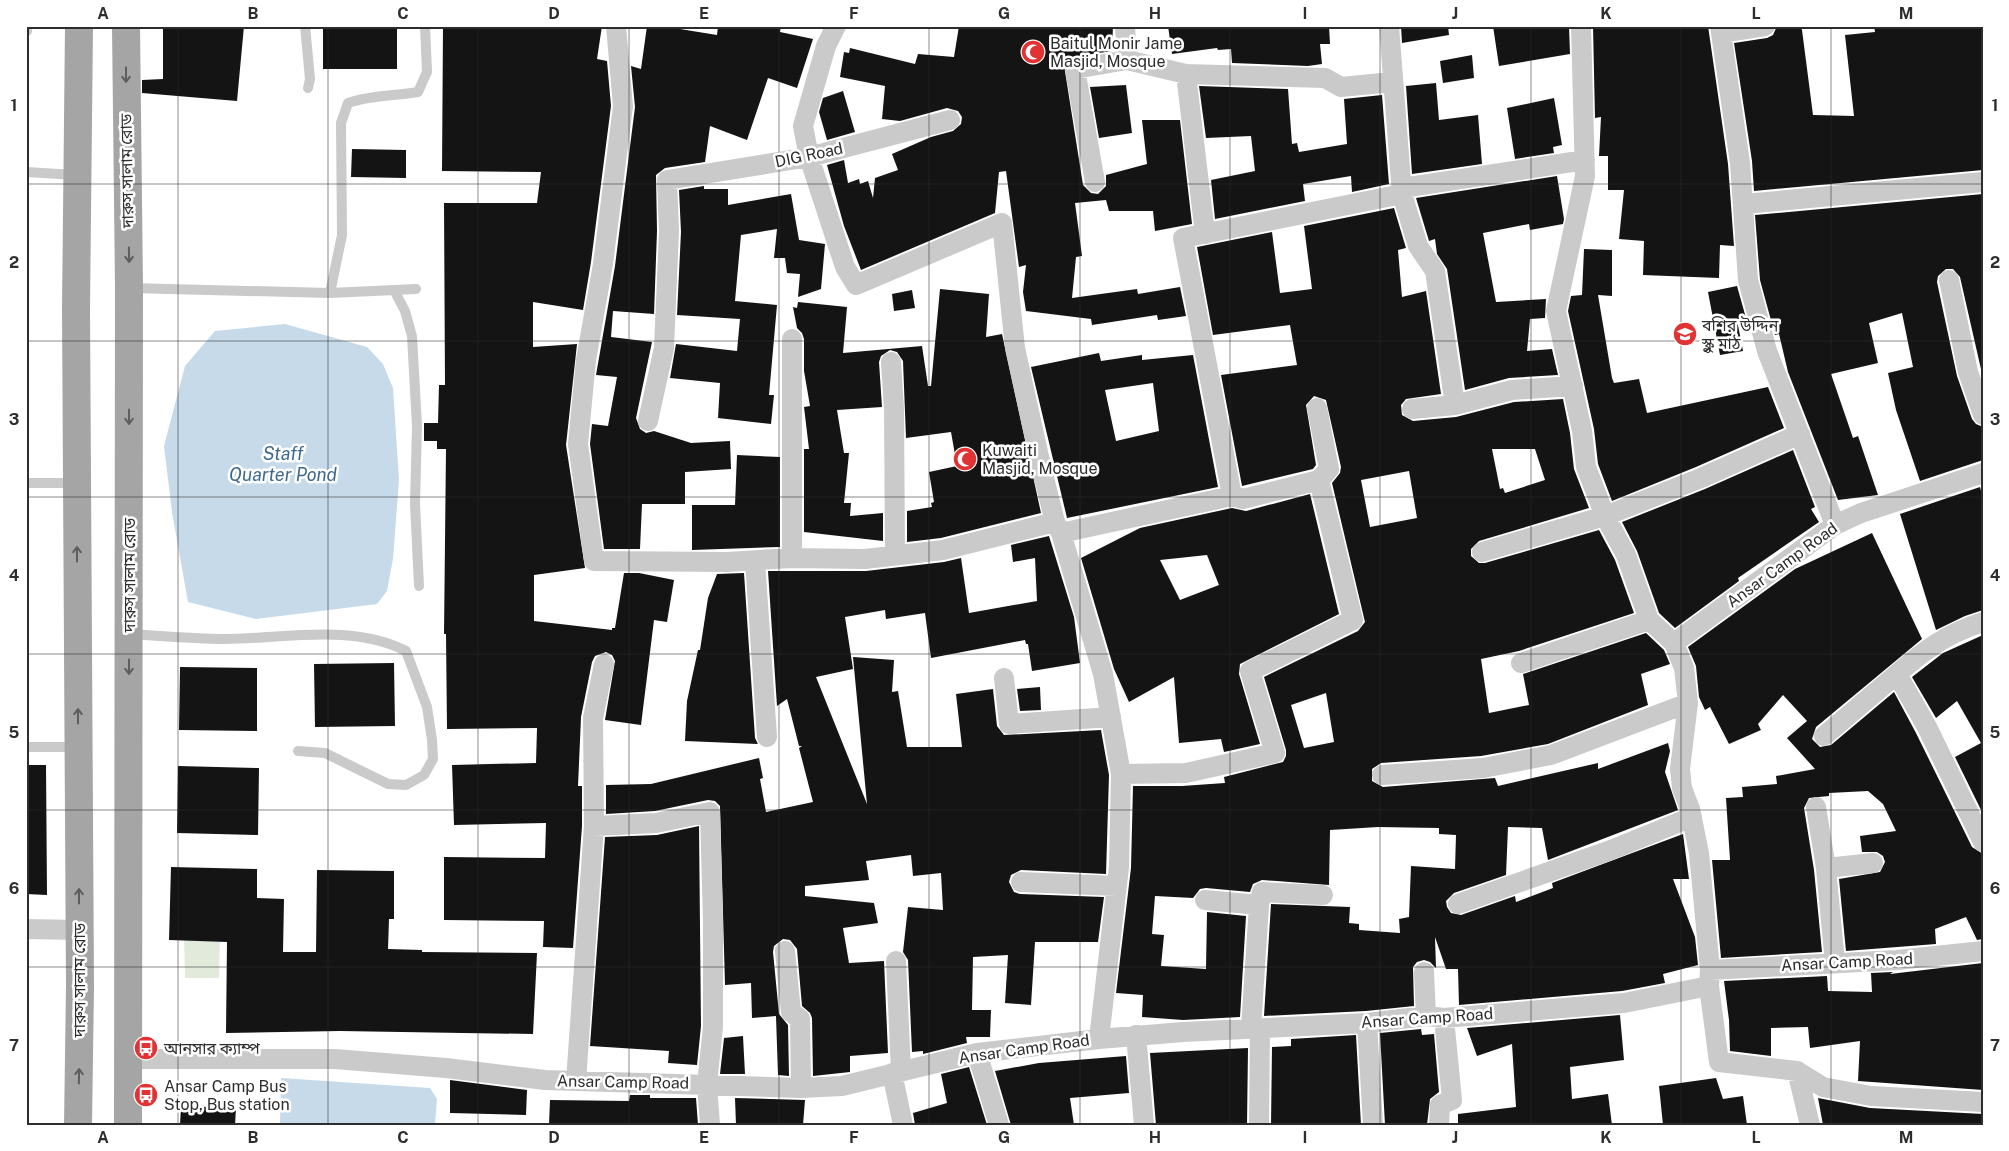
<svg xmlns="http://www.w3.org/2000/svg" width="2009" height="1151" viewBox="0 0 2009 1151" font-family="'Public Sans','Noto Sans Bengali',sans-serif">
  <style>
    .green { fill: #e2ebdb }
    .water { fill: #c7daea }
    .building { fill: #141414; fill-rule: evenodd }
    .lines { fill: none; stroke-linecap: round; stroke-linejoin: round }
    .lane { stroke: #cacaca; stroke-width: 10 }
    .street { stroke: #cacaca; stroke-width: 20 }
    .primary { stroke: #a5a5a5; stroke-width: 28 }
    .oneway { stroke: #5d5d5d }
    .grid { fill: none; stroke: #2d2d2d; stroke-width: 1; stroke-opacity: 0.55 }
    .labels { text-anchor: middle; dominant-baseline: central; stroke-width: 5; stroke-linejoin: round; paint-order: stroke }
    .poi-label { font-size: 16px; fill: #2d2d2d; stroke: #fff; text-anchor: start }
    .street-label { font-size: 16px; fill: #2d2d2d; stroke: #fff }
    .water-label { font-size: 18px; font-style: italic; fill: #3d698d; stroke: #fff }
    .neatline { fill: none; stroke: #2d2d2d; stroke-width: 2 }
    .grid-label { font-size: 16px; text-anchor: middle; font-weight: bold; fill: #2d2d2d }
  </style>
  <rect width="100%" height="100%" fill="#fff"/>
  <path class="green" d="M220 935 219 978H185L184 936Z"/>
  <path class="water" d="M285 324 367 347 383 364 393 388 399 480 393 559 387 591 377 604 256 619 188 602 172 512 164 446 185 366 215 331Z
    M281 1078 430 1088 437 1099 435 1125H280Z"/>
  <path class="building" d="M163 26H244L237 101 142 93V80L163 79Z
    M323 26H397V69H323Z
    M443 26H602L597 59 607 61 611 106 591 262 583 310 533 302V347L577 344 566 445 585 568 534 575V621L612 630V628H615L624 573H639L674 580 667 622 654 620 641 725 605 720 615 661 612 655 606 652 595 656 592 662 581 717 578 786H582V826L573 948 543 947 544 921 444 920V857L545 858 546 823 454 825 452 765 536 763 537 728 447 729 446 634H444L446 449H437V441H424V423H438L439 385H445L444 203H537L541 172 442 171Z
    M647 26H681L680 29 717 35 718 26H781L780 32 813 39 797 88 768 78 747 140 710 126 705 162 665 168 656 175 657 231 654 314 613 311 611 337 652 342 636 418 640 429 646 433 654 431 691 443 730 441 731 469 685 472V504H642L640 549H604L590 444 592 424 608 426 617 377 596 375 615 266 635 107 631 66 641 69Z
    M959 26H1113L1112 51 1073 57 1064 65 1083 185 1091 193 1098 194 1106 186V175L1147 164 1142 120H1180L1192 224 1155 231 1153 211H1109L1106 200 1075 203 1082 256 1076 257 1072 298 1137 289 1138 294 1180 287 1186 316 1158 320 1157 315 1092 325 1091 319 1026 311 1023 292 1026 265 1019 267 1006 171 999 172 995 213 861 270 844 226 827 165 844 160 848 183 859 179 860 184 868 181 873 198 875 178 898 170 892 154 931 137 953 131 961 124 962 117 958 111 947 108 900 121 882 119 885 86 840 77 844 52 849 53 850 48 915 64 918 54 954 57Z
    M1168 26H1329L1330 44H1320L1322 64 1308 66 1232 63 1231 49 1218 50 1217 48 1172 54Z
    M1401 26H1448L1449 35 1402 43Z
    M1493 26H1569L1570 54 1499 66Z
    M1593 26H1708L1728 164 1734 246 1720 245 1719 278 1643 275 1644 241 1619 239 1624 190H1608V156H1599L1601 117 1595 118Z
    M1777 26H1800L1802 30 1813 115 1854 116 1845 35 1875 32 1874 26H1983V170L1754 191 1752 161 1734 43 1767 38 1773 35Z
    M1472 55 1474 78 1443 83 1440 61Z
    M1436 83 1439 120 1478 115 1482 164 1412 174 1406 86Z
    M1126 85 1132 133 1099 138 1090 87Z
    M1199 86 1288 89 1292 144 1297 143 1299 152 1347 144 1344 99 1382 95 1389 184 1352 192 1351 176 1303 184 1305 201 1215 219 1211 180 1255 171 1251 136 1206 138Z
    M843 91 855 132 827 140 819 112 823 98Z
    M1554 98 1562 145 1553 147 1554 153 1515 159 1507 108Z
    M352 149 406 150V178L351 177Z
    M1557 176 1564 219 1563 224 1530 230 1529 224 1483 233 1496 302 1546 299 1545 318 1530 319 1527 351 1552 349 1558 375 1509 378 1465 390 1447 269 1437 254 1435 239 1429 241 1416 198Z
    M704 186V189H728V205L791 194 799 240 825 244 821 289 798 297 800 274 787 273 785 258H774L777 229 741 235 735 301 777 305 769 395H774L771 424 718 418 720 383 670 378 676 344 737 351 740 319 677 315 681 232 679 190Z
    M1983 194V378L1960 277 1953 269H1946L1938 276 1937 282 1957 376 1972 419 1976 424 1983 427V460L1920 481 1896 410 1888 373 1913 367 1902 313 1869 323 1878 363 1831 374 1853 438 1858 436 1878 495 1838 500 1788 372 1779 334 1775 335 1760 280 1755 215Z
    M1394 208 1406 248 1398 250 1402 297 1426 291 1441 394 1406 399 1401 405 1402 415 1413 421 1456 417 1514 402 1563 399 1570 433 1574 469 1589 508 1479 541 1471 549V556L1479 563H1485L1599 530 1615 560 1634 613 1519 651 1481 659 1489 713 1529 705 1523 674 1646 633 1664 650 1670 664 1641 674 1648 705 1548 744 1481 756 1381 763 1372 769V781L1383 787 1495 778 1498 786 1598 763V769L1668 743 1670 751 1665 772 1678 810 1548 860 1542 828 1508 827 1506 875 1454 893 1446 901 1447 907 1451 913 1461 915 1515 896 1516 902 1553 888 1552 883 1683 834 1689 879H1673L1695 937 1698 965 1663 974 1665 983 1622 991 1459 1005 1458 969H1446L1435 937 1436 968 1430 962 1424 960 1417 962 1413 967 1414 1006 1366 1011 1264 1016 1271 904 1350 907 1349 923 1359 924V930L1400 933 1399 919 1409 917 1411 866 1455 869 1456 835 1439 834V828L1378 827 1330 830 1329 885 1262 880 1253 884 1250 892 1206 888 1200 889 1193 898 1155 896 1152 934 1164 935 1161 966 1206 969 1207 912 1246 916 1240 1017 1183 1020 1142 1017 1143 995 1116 993 1131 868 1133 786H1182L1225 783 1224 777 1283 762 1286 756V750L1264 677 1358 631 1365 622 1332 483 1340 473 1341 467 1326 400 1314 396 1306 405 1316 465 1313 469 1242 486 1221 375 1297 365 1290 325 1213 335 1197 247 1272 232 1280 293 1312 289 1304 226ZM1492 449H1535L1545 480 1505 493 1503 488 1500 489ZM1409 471 1417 518 1370 527 1361 480ZM1326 693 1334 742 1304 748 1291 705Z
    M1584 249 1612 250V296L1598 295 1612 378 1614 383 1639 379 1647 413 1768 387 1784 428 1696 467 1612 501 1598 464 1594 429 1568 311 1571 296 1582 295Z
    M1737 286 1746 318 1737 320 1743 351 1720 355 1708 292Z
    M940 289 989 294 986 337 1002 334 1041 513 941 538 907 542V511L932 507 931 503 934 502 929 472 957 466 951 432 906 438 903 361 897 352 890 350 881 356 879 362 882 407 837 410 844 453H849L844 503H851L850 516 883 513V541L804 532V449H809L804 407 810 406 804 371V339L802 333 797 328 793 307 797 308 798 302 847 307 843 353 922 346 928 386H931Z
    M912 290 915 308 894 311 892 294Z
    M1099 353 1101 361 1142 355V360L1193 355 1218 487 1067 518 1031 367ZM1153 383 1159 431 1116 441 1105 390Z
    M1793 450 1815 507 1811 509 1819 522 1738 578 1739 581 1675 628 1659 613 1637 551 1622 522 1705 489Z
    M737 455 780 457V547L692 550V505H735Z
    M1980 487 1983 498V610L1965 616 1936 630 1900 514Z
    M1310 494 1339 614 1240 664 1239 674 1260 744 1224 752 1221 739 1179 743 1174 677 1129 702 1114 669 1081 558 1140 528 1232 508 1246 511ZM1207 555 1219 585 1180 600 1160 560Z
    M1872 533 1922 639 1816 727 1812 739 1820 747 1831 745 1894 692 1916 733 1972 847 1983 854V939L1977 940 1966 917 1935 929 1936 944 1846 951 1839 879 1880 872 1885 862 1883 856 1877 852H1862L1860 836 1896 831 1883 804 1868 791 1829 793V796L1809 798 1804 808 1814 870 1822 952 1721 958 1712 860H1730L1726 798 1743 797 1742 787 1777 784 1776 776 1815 769 1787 738 1807 721 1783 695 1758 724 1761 730 1729 744 1710 707 1705 710 1699 697 1696 666 1688 647 1795 569Z
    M1049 536 1074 617 1080 663 1032 671 1028 644H1026L1025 640 931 658 925 613 886 619 885 610 845 617 853 669 816 677 867 804 853 657 894 660 892 692 898 691 907 747H962L956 694 993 689 997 726 1004 735 1101 730 1109 775 1106 874 1021 870 1011 875 1009 882 1014 892 1020 894 1104 897 1098 942H1035L1031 1005 1005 1003 1008 955 973 957 972 1010H991L990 1037H966L967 1043 923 1054V1051L912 1052 908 960 903 952 908 907 943 910 941 873 913 876 911 855 866 861 869 880 805 886V896L874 903 878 923 843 928 849 963 884 961 888 1053 850 1056V1072L813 1076 812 1018 810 1013 802 1006 797 949 790 940 783 939 774 946 773 952 779 1014 788 1025 789 1076 778 1075 776 1016 752 1018 751 983 725 985 720 806 715 801 708 800 655 811 606 814V785L651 784 759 758 763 778 760 779 766 812 813 802 799 748 802 746H799L787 699 777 706 768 571H866L944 562 961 558 969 613 1037 601 1035 558 1013 562 1011 545Z
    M744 573 755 738 758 744 685 741 687 701 698 650H700L708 598 717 574Z
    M1983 635V814L1955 757 1981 743 1957 701 1936 718 1912 677 1943 653Z
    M394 663 395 726 315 727 314 664Z
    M180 667 257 668V731L179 730Z
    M1040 687 1041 710 1020 711 1017 689Z
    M26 765H46L47 895 26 894Z
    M178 766 259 768 258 835 177 833Z
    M699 826 701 1026 697 1065 668 1063 669 1051 590 1046 605 837 657 835Z
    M171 867 257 869V898L284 899 283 952H316L317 870 394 871V919H389L388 949 422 950V952L537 953 533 1034 340 1031 226 1033 227 942 169 940Z
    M1983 963V1090L1858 1081 1860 1041 1810 1048 1808 1027 1771 1028V1056L1730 1051 1729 1020 1724 981 1827 976 1828 991 1872 992 1871 973 1893 972 1890 974Z
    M1620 1015 1624 1060 1570 1067 1572 1099 1608 1094 1612 1125H1458V1114L1516 1107 1512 1044 1477 1056 1467 1028Z
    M1421 1029 1422 1035 1434 1034 1439 1092 1430 1099 1427 1125H1385L1380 1033Z
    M1356 1035 1361 1125H1271L1272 1047 1291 1046V1039Z
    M743 1036 745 1074H720L724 1038Z
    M1248 1048 1247 1125H1156L1150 1053Z
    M1126 1056 1129 1093 1070 1098 1074 1125H1011L995 1071 1039 1063Z
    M969 1067 987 1125H915L913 1113 947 1103 941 1074Z
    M1716 1078 1723 1099 1743 1096 1747 1125H1663L1659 1086Z
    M450 1080 527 1090 526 1115 450 1113Z
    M630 1095H650V1098H696L698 1125H549L550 1100 629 1101Z
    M735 1098 805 1100 803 1125H736Z
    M1818 1098 1870 1108 1983 1114V1125H1823Z
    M181 1106 236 1108 235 1125H180Z"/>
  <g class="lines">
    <path class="lane" d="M305 26 310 79 308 88
      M26 31H27
      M26 172 76 175
      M130 288 330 293 416 289
      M394 290 405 311 412 336 417 426 415 504 419 586
      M330 293 342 235 341 123 348 103C371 95 394 96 418 92L427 72 425 26
      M26 483H76
      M130 634C161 636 193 639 225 639 283 639 352 623 406 651L427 707 432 740 433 759 424 775 406 785 388 784 325 753 298 751
      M26 747H78"/>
    <path class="street" d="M616 26 623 106 603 264 586 360 578 444 594 561 727 562 792 558 865 559 943 550 1055 522
      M836 26 826 46 803 126 809 157 845 267 856 285 1002 223 1015 348 1041 466 1055 522 1061 533 1103 674 1121 774 1119 867 1099 1039
      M1125 26 1127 60
      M1389 26 1402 194 1418 246 1435 271 1455 405
      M1581 26 1585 176 1556 311 1582 431 1586 467 1605 516 1626 555 1649 620 1674 643 1684 668 1688 703 1680 769 1682 788 1690 809 1699 853 1710 970 1709 986
      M1720 26 1740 163 1748 280 1767 351 1835 525
      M1721 33 1765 26
      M1186 74 1205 234
      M1095 182 1075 69 1127 60 1186 74 1325 78 1341 87 1392 82
      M1402 188 1585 160
      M1744 204 1983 182
      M1949 280 1968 372 1983 415
      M891 362 894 409 895 556
      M1317 408 1329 469 1319 480
      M1412 409 1455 405 1512 390 1573 386
      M648 421 664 348 669 231 667 180 809 157 950 120
      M1232 496 1183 238 1402 194
      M1061 533 1232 496 1243 499 1319 480 1353 620 1250 671 1275 753 1186 773 1121 774
      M1482 552 1605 516 1701 478 1800 434
      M792 558V339
      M755 561 767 737
      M1674 643 1835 525 1861 513 1983 473
      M1521 663 1649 620
      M1897 674C1926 649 1946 634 1983 622
      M1004 678 1009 724 1111 717
      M1824 736 1897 674 1927 727 1983 842
      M1382 775 1483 768 1551 755 1688 703
      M1816 807 1826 868
      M594 826 656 823 710 812 713 922V1027L707 1084 710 1125
      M1021 882 1117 886
      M1205 900 1259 905 1262 892 1323 895
      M1458 904 1611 850 1692 817
      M26 929 79 930
      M785 951 791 1012 800 1019 801 1088
      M896 961 901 1071
      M1835 963 1826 868 1873 863
      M1710 970 1897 960 1983 951
      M1424 972 1426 1016
      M1367 1023 1373 1125
      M1251 1028 1259 905
      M1136 1035 1144 1125
      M977 1053 999 1125
      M129 1059H335L446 1068 545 1080 801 1088 842 1086 977 1053 1099 1039 1183 1032 1367 1023 1426 1016 1444 1018 1624 1003 1709 986 1719 1062 1797 1071 1810 1125
      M1797 1071 1823 1087 1871 1096 1983 1102
      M892 1073 903 1125
      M576 1081 594 826 593 718 604 664
      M1259 1125 1260 1028
      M1439 1125 1440 1105 1452 1100 1444 1018"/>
    <path class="primary" d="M126 26 129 287 128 1125
      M78 1125 80 987 76 309 79 26"/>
  </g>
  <defs><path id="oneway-shaft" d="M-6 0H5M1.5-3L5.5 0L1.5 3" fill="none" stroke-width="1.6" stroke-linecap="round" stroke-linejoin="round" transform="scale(1.25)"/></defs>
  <g class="oneway">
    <use href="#oneway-shaft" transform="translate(126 75) rotate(90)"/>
    <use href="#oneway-shaft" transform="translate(129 255) rotate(89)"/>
    <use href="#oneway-shaft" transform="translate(129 417) rotate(90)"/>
    <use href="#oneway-shaft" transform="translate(77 554) rotate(-90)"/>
    <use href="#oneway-shaft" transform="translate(129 667) rotate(90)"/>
    <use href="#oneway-shaft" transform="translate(78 716) rotate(-90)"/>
    <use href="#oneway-shaft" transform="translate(79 896) rotate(-90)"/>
    <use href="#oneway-shaft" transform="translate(79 1076) rotate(-89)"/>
  </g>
  <path class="grid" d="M178 26V1125M328 26V1125M478 26V1125M629 26V1125M779 26V1125M929 26V1125M1080 26V1125M1230 26V1125M1380 26V1125M1531 26V1125M1681 26V1125M1831 26V1125M26 184H1983M26 341H1983M26 497H1983M26 654H1983M26 810H1983M26 967H1983"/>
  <defs>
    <g id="mosque-disc" transform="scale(1.25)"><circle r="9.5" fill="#e13234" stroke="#fff"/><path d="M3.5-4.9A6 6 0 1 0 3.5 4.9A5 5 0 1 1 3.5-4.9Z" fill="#fff"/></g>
    <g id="school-disc" transform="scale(1.25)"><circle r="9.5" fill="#e13234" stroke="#fff"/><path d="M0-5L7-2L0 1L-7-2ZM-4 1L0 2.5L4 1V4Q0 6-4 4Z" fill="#fff"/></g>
    <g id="bus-disc" transform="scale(1.25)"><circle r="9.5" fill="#e13234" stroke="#fff"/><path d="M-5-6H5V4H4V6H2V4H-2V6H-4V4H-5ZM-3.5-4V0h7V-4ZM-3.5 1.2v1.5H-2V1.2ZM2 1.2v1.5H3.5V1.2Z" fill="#fff"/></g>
  </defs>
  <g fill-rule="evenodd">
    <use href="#mosque-disc" x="1033" y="52"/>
    <use href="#school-disc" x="1685" y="334"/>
    <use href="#mosque-disc" x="965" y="459"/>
    <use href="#bus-disc" x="146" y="1048"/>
    <use href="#bus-disc" x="146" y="1095"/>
  </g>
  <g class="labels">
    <g class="poi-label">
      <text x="1050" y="43">Baitul Monir Jame<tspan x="1050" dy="18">Masjid, Mosque</tspan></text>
      <text x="1702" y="325">বশির উদ্দিন<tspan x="1702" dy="18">স্কুল মাঠ</tspan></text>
      <text x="982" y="450">Kuwaiti<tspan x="982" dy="18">Masjid, Mosque</tspan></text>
      <text x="164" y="1048">আনসার ক্যাম্প</text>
      <text x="164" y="1086">Ansar Camp Bus<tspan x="164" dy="18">Stop, Bus station</tspan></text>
    </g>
    <g class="street-label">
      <text transform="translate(809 155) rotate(-12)">DIG Road</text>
      <text transform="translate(127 171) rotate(-91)">দারুস সালাম রোড</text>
      <text transform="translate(1782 565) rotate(-36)">Ansar Camp Road</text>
      <text transform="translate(129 575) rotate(-90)">দারুস সালাম রোড</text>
      <text transform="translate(1847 962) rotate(-3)">Ansar Camp Road</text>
      <text transform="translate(79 980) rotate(-90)">দারুস সালাম রোড</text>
      <text transform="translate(1427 1018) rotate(-4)">Ansar Camp Road</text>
      <text transform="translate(1024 1049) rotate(-8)">Ansar Camp Road</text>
      <text transform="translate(623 1082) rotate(1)">Ansar Camp Road</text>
    </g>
    <g class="water-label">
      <text x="283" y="453">Staff<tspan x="283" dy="21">Quarter Pond</tspan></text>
    </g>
  </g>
  <rect width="2009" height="1151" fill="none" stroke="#ffffff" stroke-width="55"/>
  <rect x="28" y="28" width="1954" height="1096" class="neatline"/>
  <g class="grid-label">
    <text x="103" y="19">A</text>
    <text x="253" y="19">B</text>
    <text x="403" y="19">C</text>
    <text x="554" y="19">D</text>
    <text x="704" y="19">E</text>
    <text x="854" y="19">F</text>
    <text x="1004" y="19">G</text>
    <text x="1155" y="19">H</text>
    <text x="1305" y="19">I</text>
    <text x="1455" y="19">J</text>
    <text x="1606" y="19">K</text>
    <text x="1756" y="19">L</text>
    <text x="1906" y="19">M</text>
    <text x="14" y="111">1</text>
    <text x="1995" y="111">1</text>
    <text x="14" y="268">2</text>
    <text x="1995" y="268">2</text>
    <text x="14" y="425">3</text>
    <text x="1995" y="425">3</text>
    <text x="14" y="581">4</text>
    <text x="1995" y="581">4</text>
    <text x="14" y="738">5</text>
    <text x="1995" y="738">5</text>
    <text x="14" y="894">6</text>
    <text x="1995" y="894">6</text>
    <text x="14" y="1051">7</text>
    <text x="1995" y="1051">7</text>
    <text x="103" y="1143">A</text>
    <text x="253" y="1143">B</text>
    <text x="403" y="1143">C</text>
    <text x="554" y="1143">D</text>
    <text x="704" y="1143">E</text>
    <text x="854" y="1143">F</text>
    <text x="1004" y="1143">G</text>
    <text x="1155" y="1143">H</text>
    <text x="1305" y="1143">I</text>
    <text x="1455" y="1143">J</text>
    <text x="1606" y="1143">K</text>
    <text x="1756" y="1143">L</text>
    <text x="1906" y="1143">M</text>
  </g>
</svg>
